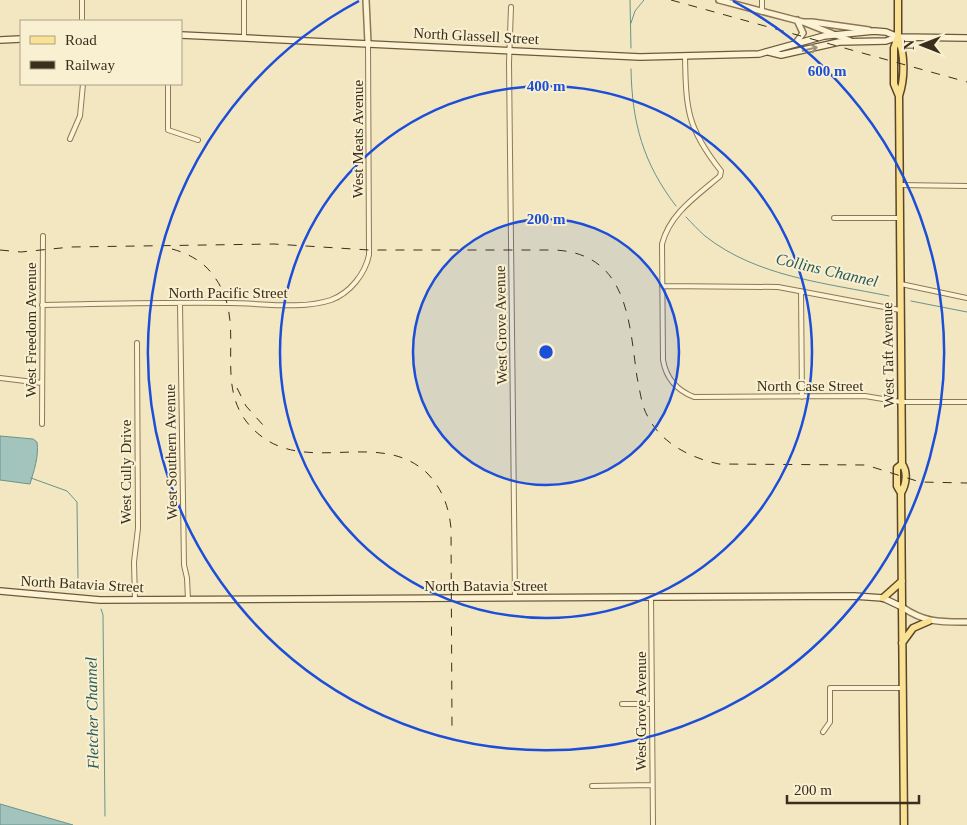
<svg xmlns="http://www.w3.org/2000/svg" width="967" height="825" viewBox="0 0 967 825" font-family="'Times New Roman',serif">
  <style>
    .water { fill: #a3c4bd; stroke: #69938c }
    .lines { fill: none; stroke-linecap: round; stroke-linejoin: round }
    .stream { stroke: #69938c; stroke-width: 1 }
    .minor-casing { stroke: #8d7856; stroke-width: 6 }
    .tertiary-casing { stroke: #8d7856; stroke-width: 8 }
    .secondary-casing { stroke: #6e593a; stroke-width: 8 }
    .primary-casing { stroke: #5a452b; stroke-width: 9 }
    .minor { stroke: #fcf3d4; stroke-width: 4 }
    .tertiary { stroke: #fcf3d4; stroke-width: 5 }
    .secondary { stroke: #fcf3d4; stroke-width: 5.5 }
    .primary { stroke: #f9e294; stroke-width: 6 }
    .rail { stroke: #3b2e1c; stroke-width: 1; stroke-dasharray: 9 9; stroke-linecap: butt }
    .oneway { stroke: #9c9078 }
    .ring { fill: none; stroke: #1d4ed8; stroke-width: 2.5 }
    .labels { text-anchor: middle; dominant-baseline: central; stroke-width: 4; stroke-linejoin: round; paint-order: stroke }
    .street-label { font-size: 15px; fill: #3b2e1c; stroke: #f8f0d1 }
    .water-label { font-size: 16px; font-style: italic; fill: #2a5b5c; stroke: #f8f0d1 }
    .centre { fill: #1d4ed8; stroke: #f8f0d1; stroke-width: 2.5 }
    .ring-label { font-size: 15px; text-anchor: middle; font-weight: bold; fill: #1d4ed8; stroke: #f8f0d1; stroke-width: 4; stroke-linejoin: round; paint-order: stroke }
  </style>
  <rect width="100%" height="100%" fill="#f2e7c0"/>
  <path class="water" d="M0 436 33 439 37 442C39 457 34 470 30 484L0 480Z
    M0 804 73 825H0Z"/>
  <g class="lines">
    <path class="stream" d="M630 0 631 48
      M631 23 635 11 644 0
      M631 69C632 123 643 163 676 206
      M686 217C692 223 698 230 705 236 757 277 826 283 889 296
      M911 301 967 312
      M31 478 67 491 77 502 78 581 80 590
      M101 609 103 615 105 816"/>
    <g class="minor-casing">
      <path id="minor" d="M82 0V21
        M244 0V37
        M511 7 509 63 515 598
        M762 12V0
        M685 56C686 110 687 128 721 171L720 176C697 196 670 213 662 244L663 360C666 378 676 390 694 397L865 396 901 402H967
        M168 84V130L198 140
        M70 139 80 116 83 84
        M899 185 967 186
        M834 218H899
        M901 284 967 298
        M662 286 778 287 900 310
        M801 291 802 397
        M180 304 184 565 187 578 188 600
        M42 305C105 304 167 302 229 303 261 303 301 310 331 300 350 293 365 274 369 255L368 43
        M0 378 42 383
        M42 424 43 236
        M651 597 653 825
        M135 600 134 562 138 528 137 343
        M622 704H652
        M823 732 830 722V688H903
        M592 786 652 785"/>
    </g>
    <g class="tertiary-casing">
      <path id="tertiary" d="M366 0 368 43
        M719 0 803 22H812L869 30
        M803 22 851 41
        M796 43 803 33 797 20
        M902 607C925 623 941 622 967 622"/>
    </g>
    <g class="secondary-casing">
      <path id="secondary" d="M181 35 640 57 759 54 824 36 874 31 886 32 898 37 967 38
        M0 40 21 39
        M769 52 781 55 839 42 886 41 898 37
        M0 591 100 600 854 596 883 598 902 607"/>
    </g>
    <g class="primary-casing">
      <path id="primary" d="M898 0V37L894 48V84L899 96
        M898 37C905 55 905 78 899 96L902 464C908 472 906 485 901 493L904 825
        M901 493 897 486V468L902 464
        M883 598 902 581
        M902 643 913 628 929 621"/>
    </g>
    <use href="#minor" class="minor"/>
    <use href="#tertiary" class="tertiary"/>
    <use href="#secondary" class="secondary"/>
    <use href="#primary" class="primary"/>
    <path class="rail" d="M671 0 967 82
      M172 249C187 253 203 261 213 275 253 326 204 392 261 436 310 474 380 429 427 473 442 488 449 507 451 528L452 729
      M0 250 21 252 71 247 274 244 369 250H555C628 254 629 321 637 377 640 390 641 405 648 417 662 444 691 458 719 464L866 465 920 482 967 483
      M237 388 246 406 263 425"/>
  </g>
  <defs><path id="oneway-shaft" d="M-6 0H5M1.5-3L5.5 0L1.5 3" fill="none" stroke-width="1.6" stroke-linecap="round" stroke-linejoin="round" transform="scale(1.25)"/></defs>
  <use class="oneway" href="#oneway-shaft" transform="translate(810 49) rotate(-13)"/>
  <circle cx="546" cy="352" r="133" fill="#1d4ed8" fill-opacity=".12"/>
  <g class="ring">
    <circle cx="546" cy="352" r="133"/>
    <circle cx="546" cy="352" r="266"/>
    <path d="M733 1A398 398 0 1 1 359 1"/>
  </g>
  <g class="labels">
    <g class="street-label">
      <text transform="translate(476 36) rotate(3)">North Glassell Street</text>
      <text transform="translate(358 139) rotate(-90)">West Meats Avenue</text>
      <text x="228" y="293">North Pacific Street</text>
      <text transform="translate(501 325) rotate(-91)">West Grove Avenue</text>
      <text transform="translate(31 330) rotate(-90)">West Freedom Avenue</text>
      <text transform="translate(888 355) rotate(-91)">West Taft Avenue</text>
      <text x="810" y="386">North Case Street</text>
      <text transform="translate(171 452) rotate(-91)">West Southern Avenue</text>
      <text transform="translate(126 472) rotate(-90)">West Cully Drive</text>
      <text transform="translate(82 584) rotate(3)">North Batavia Street</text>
      <text x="486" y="586">North Batavia Street</text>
      <text transform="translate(641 711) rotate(-90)">West Grove Avenue</text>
    </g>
    <g class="water-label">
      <text transform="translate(827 270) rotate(13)">Collins Channel</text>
      <text transform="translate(92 713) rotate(-91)">Fletcher Channel</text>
    </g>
  </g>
  <circle cx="546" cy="352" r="8" class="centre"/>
  <g class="ring-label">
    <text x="827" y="76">600 m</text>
    <text x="546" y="91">400 m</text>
    <text x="546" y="224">200 m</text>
  </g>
  <rect x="20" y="20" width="162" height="65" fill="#f8f0d1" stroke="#aca289"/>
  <rect x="30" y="36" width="25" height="8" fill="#f9e294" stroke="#aca289"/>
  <text x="65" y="45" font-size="15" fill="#3b2e1c">Road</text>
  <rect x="30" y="61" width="25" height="8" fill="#3b2e1c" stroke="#aca289"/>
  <text x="65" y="70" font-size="15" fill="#3b2e1c">Railway</text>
  <g transform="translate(922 45) rotate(270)" stroke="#f8f0d1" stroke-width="4" paint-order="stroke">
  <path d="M0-4L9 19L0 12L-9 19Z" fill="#3b2e1c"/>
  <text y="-8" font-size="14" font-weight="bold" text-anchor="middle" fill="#3b2e1c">N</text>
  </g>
  <path d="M787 795v8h132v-8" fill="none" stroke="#3b2e1c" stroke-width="2.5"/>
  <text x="794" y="795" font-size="15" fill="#3b2e1c" stroke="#f8f0d1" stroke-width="4" paint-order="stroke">200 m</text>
</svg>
